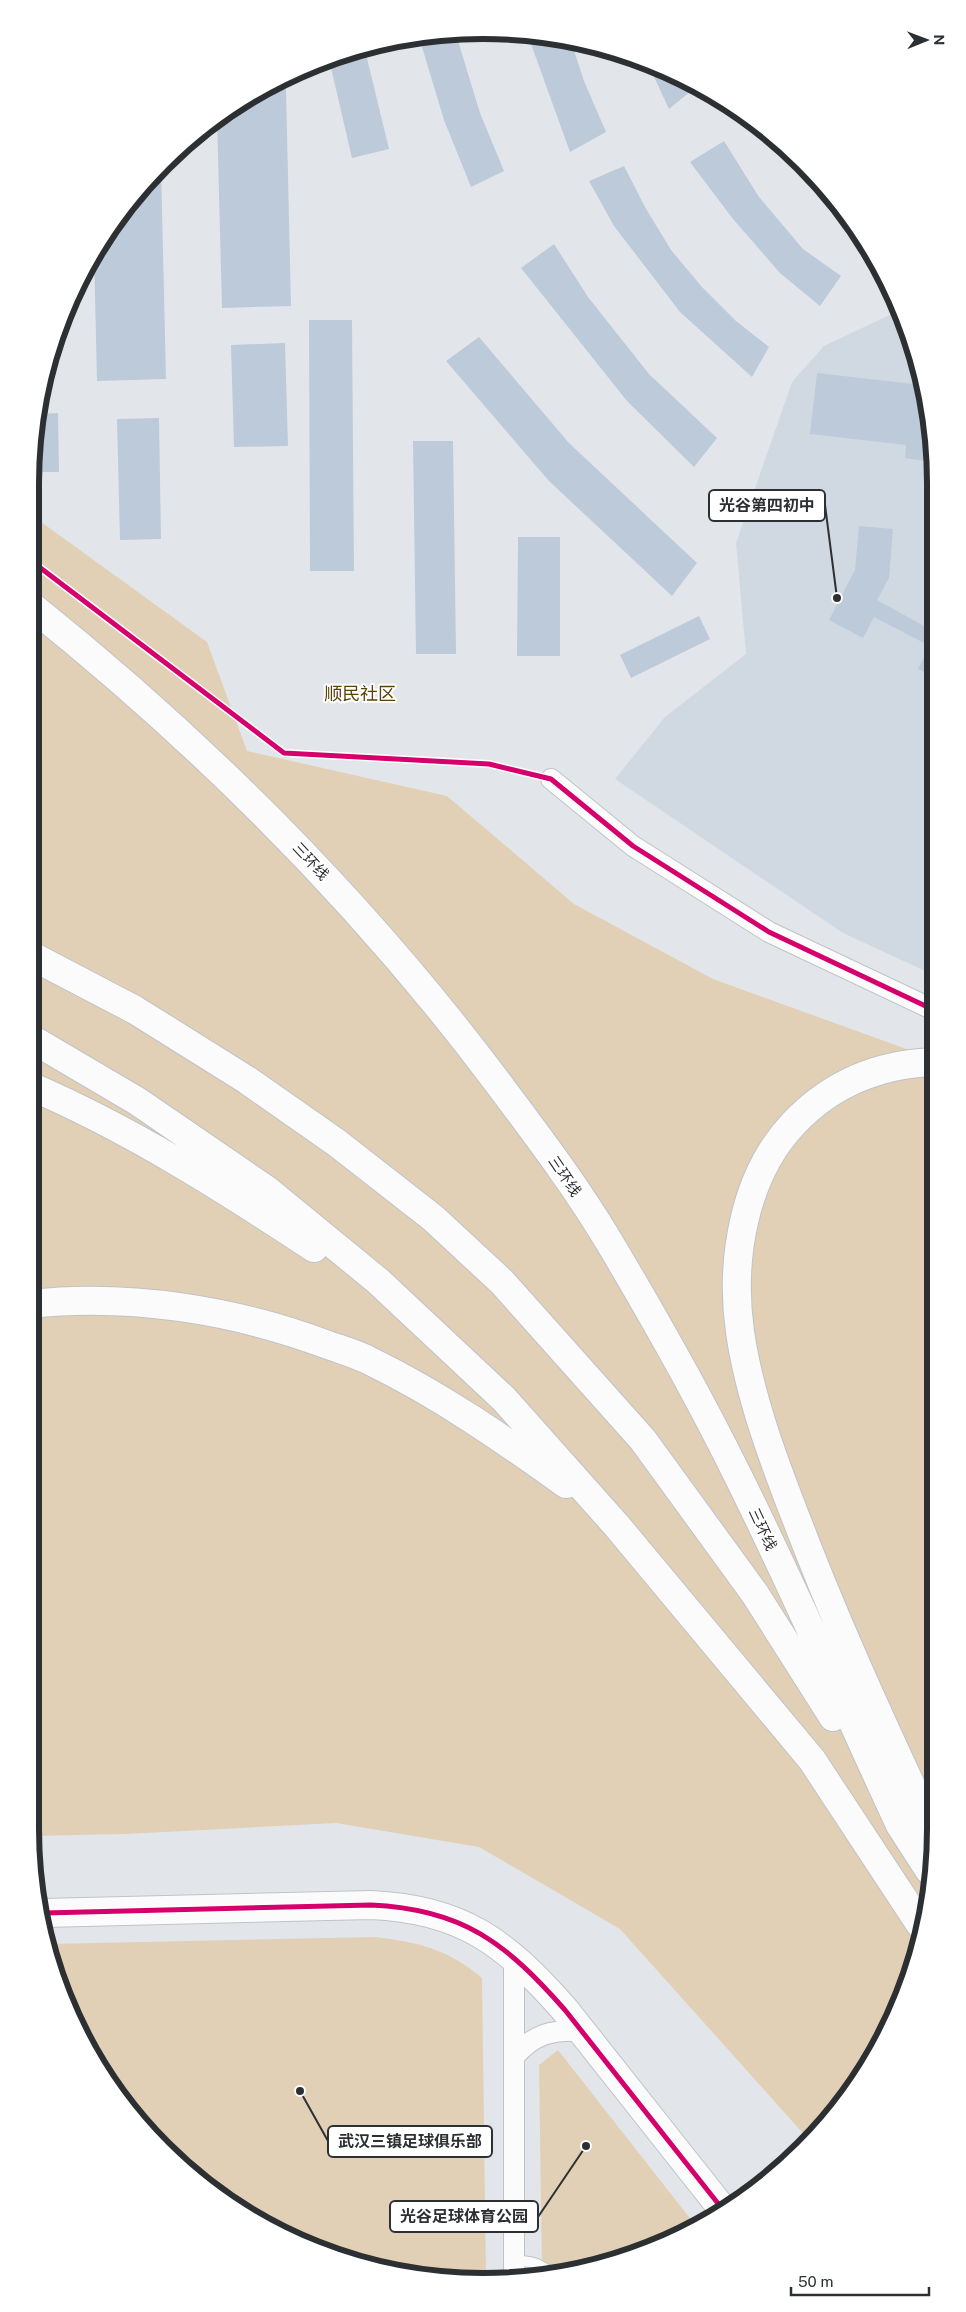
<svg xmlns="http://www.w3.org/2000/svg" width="966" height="2312" viewBox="0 0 966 2312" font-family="'Public Sans','Noto Sans SC',sans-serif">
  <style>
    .built { fill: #d0d8e2 }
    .green { fill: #e1d0b6 }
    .building { fill: #bdcada }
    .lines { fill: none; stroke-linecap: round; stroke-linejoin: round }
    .lane-casing { stroke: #c0c3c6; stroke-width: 12 }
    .street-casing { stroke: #c0c3c6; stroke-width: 22 }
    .secondary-casing { stroke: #c0c3c6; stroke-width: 30 }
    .highway-casing { stroke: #c0c3c6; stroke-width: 30 }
    .lane { stroke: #fbfbfc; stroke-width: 10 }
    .street { stroke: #fbfbfc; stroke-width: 20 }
    .secondary { stroke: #fbfbfc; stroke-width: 28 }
    .highway { stroke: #fbfbfc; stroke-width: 28 }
    .cycleway-casing { stroke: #fff; stroke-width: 8 }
    .cycleway { stroke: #d6006c; stroke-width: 5 }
    .labels { text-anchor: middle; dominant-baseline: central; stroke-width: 4; stroke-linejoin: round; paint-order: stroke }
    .street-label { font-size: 15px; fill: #2d3033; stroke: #fff }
    .quarter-label { font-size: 18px; fill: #5e3f04; stroke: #fff }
    .rim { fill: none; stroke: #2d3033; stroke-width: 6 }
    .leader { fill: none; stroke: #2d3033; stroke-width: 2 }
    .callout-dot { fill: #2d3033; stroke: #fff; stroke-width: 2 }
    .callout { fill: #fff; stroke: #2d3033; stroke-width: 2 }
    .callout-label { font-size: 16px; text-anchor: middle; font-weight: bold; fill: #2d3033 }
  </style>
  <rect width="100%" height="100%" fill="#e2e6ea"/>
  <path class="built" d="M898 311 932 424 934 975 843 933 615 779 665 717 746 654 736 543 792 382 824 346Z"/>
  <path class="green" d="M30 514 207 642 247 751 447 796 574 904 713 979 934 1059 936 1829 912 1974 842 2105 809 2140 620 1929 479 1847 336 1823 126 1834 31 1836Z
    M375 1937C418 1942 448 1949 482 1978L486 2276 424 2278 338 2258 257 2221 142 2127 91 2055 54 1975 49 1944Z
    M558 2050 696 2226 571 2273 542 2274 539 2065Z"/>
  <path class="building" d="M455 31 480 113 504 171 471 187 444 120 419 37Z
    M527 33 542 34 571 41 584 81 606 132 570 152Z
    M364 46 389 149 352 158 329 59Z
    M648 64 696 87 669 109Z
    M286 89 291 306 222 308 217 117 261 90Z
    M724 141 759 197 803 249 841 276 820 306 780 273 733 219 690 162Z
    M624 166 645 207 671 250 702 287 736 321 769 347 752 377 680 312 614 226 589 181Z
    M161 167 166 379 97 381 94 252 142 185Z
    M860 240H861L876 263 867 266Z
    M554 244 588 297 649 374 717 438 694 467 627 401 521 268Z
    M309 320H352L354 571H310Z
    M479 337 569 443 697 563 672 596 549 481 446 361Z
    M285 343 288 446 234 447 231 345Z
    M915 367 932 424V462L905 458 906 445 810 434 817 373 913 384Z
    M58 413 59 472H32L41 414Z
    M159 418 161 539 120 540 117 419Z
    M413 441H453L456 654H416Z
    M859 526 893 529 889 578 877 600 933 631V676L918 669 930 646 874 617 863 638 829 620 855 570Z
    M518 537H560V656H517Z
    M699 616 710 639 631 678 620 655Z"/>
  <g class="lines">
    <g class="lane-casing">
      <path id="lane" d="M514 2261C529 2261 540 2262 551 2274"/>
    </g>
    <g class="street-casing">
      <path id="street" d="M551 779 633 846 769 932 934 1010
        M514 2057C533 2034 553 2029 583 2031
        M514 2275V1956"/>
    </g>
    <g class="secondary-casing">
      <path id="secondary" d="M44 1913 371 1905C463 1909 506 1943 565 2010L724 2211"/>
    </g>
    <g class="highway-casing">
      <path id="highway" d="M30 605C205 745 363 903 498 1083 537 1135 578 1189 611 1245 655 1319 698 1395 736 1472 794 1588 845 1707 900 1825L929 1870
        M30 955 135 1010 247 1080 337 1143 433 1218 502 1282 643 1440 755 1594 833 1717
        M30 1038 137 1101 267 1190 378 1281 504 1399 617 1526 812 1760 920 1924
        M934 1062C879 1064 832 1083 794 1123 743 1176 730 1262 740 1332 750 1400 776 1467 801 1531 841 1635 888 1736 935 1837
        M30 1086C130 1129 223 1188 314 1248
        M30 1304C129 1293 235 1310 328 1345 342 1350 357 1354 370 1361 440 1395 503 1439 566 1484"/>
    </g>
    <use href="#lane" class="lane"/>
    <use href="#street" class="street"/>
    <use href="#secondary" class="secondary"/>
    <use href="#highway" class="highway"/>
    <g class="cycleway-casing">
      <path id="cycleway" d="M30 560 284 753 489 764 551 779 633 846 769 932 934 1010
        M44 1913 371 1905C463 1909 506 1943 565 2010L724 2211"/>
    </g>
    <use href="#cycleway" class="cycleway"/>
  </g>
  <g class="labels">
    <g class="street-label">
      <text transform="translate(311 861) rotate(47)">三环线</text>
      <text transform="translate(565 1176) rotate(56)">三环线</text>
      <text transform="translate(763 1529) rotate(65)">三环线</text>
    </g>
    <g class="quarter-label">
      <text x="360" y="693">顺民社区</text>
    </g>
  </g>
  <path d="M0 0H966V2312H0ZM483 39H483A444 444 0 0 1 927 483V1829A444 444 0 0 1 483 2273H483A444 444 0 0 1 39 1829V483A444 444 0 0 1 483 39Z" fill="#fff" fill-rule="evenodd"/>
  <path class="rim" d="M483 39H483A444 444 0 0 1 927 483V1829A444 444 0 0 1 483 2273H483A444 444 0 0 1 39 1829V483A444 444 0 0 1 483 39Z"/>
  <path class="leader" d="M837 598L825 505M300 2091L328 2141M586 2146L538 2217"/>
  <g class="callout-dot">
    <circle cx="837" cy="598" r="5"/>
    <circle cx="300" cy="2091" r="5"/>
    <circle cx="586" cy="2146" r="5"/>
  </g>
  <g class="callout">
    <rect x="709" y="490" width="116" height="31" rx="5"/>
    <rect x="328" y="2126" width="164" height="31" rx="5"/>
    <rect x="390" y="2201" width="148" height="31" rx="5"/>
  </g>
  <g class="callout-label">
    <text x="767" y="511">光谷第四初中</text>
    <text x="410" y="2147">武汉三镇足球俱乐部</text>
    <text x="464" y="2222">光谷足球体育公园</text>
  </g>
  <g transform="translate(926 40) rotate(89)" stroke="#ffffff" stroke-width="4" paint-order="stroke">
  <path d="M0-4L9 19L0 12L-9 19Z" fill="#2d3033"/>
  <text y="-8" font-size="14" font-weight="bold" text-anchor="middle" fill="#2d3033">N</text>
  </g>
  <path d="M791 2287v8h138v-8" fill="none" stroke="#2d3033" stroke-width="2.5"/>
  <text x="798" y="2287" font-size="15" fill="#2d3033" stroke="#ffffff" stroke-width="4" paint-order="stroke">50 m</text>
</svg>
